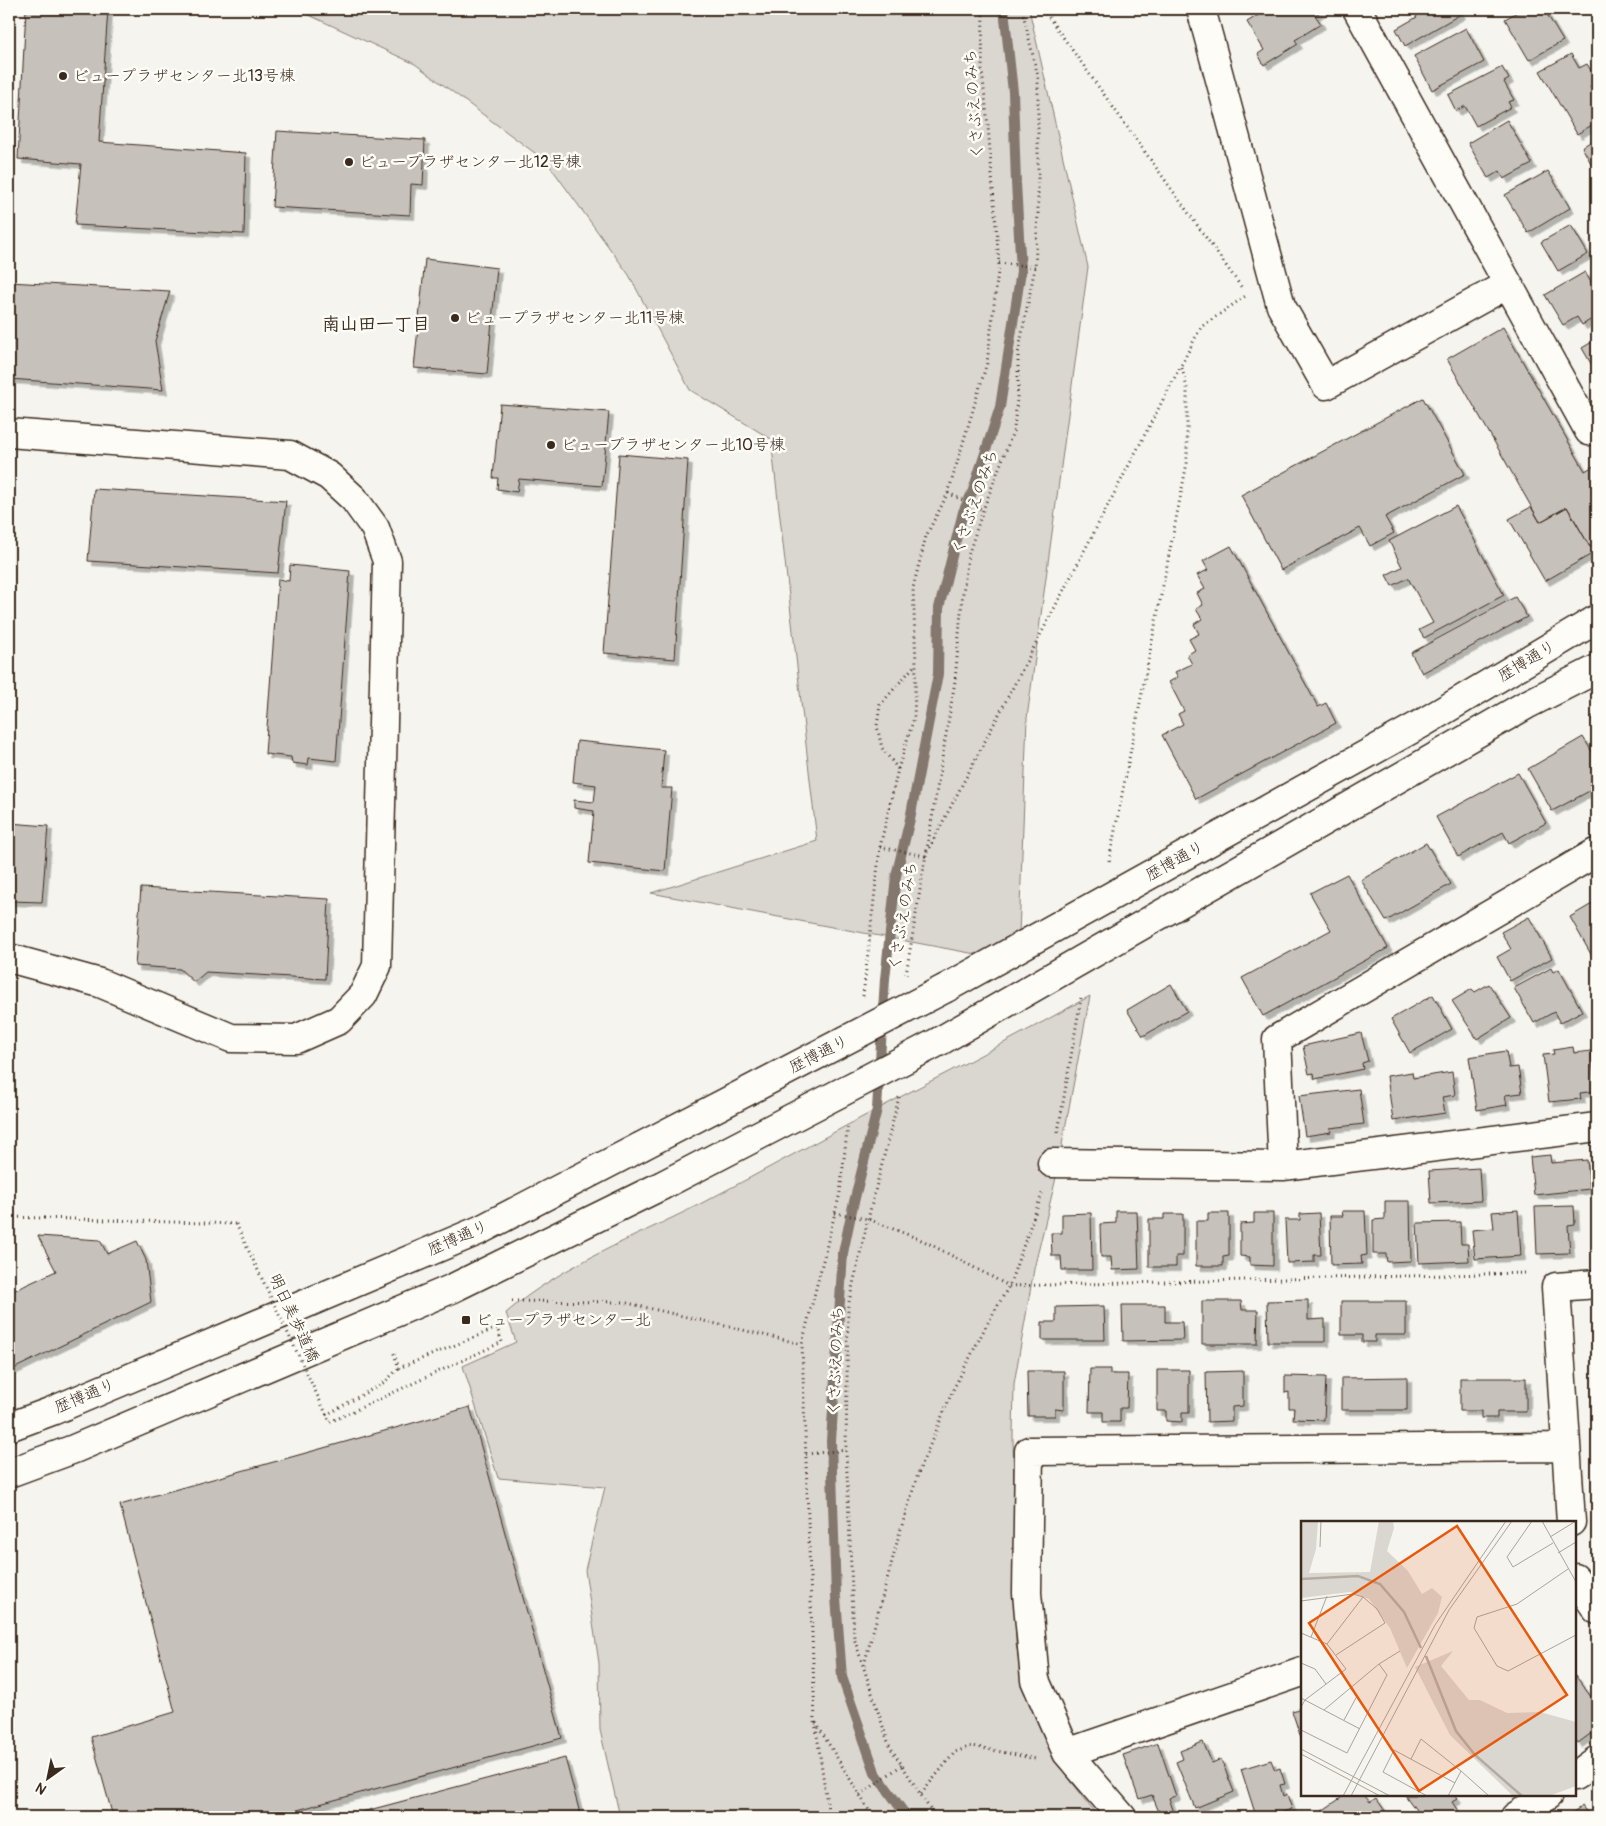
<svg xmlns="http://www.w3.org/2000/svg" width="1606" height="1826" viewBox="0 0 1606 1826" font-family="Pangolin,'Klee One',sans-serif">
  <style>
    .green { fill: #dad6d0; stroke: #8a8077 }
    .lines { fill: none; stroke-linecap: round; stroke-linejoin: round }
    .stream { stroke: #84786e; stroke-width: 10 }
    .building { fill: #c7c1bb; stroke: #3b2a1e; filter: url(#shadow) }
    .street-casing { stroke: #3b2a1e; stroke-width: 31 }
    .secondary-casing { stroke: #3b2a1e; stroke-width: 31 }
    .path { stroke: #3b2a1e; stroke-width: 3; stroke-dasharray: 1 4; stroke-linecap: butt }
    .street { stroke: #fdfcf7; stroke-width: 28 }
    .secondary { stroke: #fdfcf7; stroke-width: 28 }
    .secondary-bridge-casing { stroke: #3b2a1e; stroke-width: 31; stroke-linecap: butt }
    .path-bridge { stroke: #3b2a1e; stroke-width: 3; stroke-dasharray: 1 4; stroke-linecap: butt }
    .secondary-bridge { stroke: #fdfcf7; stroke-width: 28 }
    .poi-dot { fill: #3b2a1e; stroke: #fdfcf7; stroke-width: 2 }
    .labels { text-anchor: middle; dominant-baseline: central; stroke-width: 5; stroke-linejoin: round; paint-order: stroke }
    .poi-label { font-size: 16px; fill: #3b2a1e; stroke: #fdfcf7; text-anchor: start }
    .street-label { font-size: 16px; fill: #3b2a1e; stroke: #fdfcf7 }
    .neighbourhood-label { font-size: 18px; font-weight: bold; fill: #3b2a1e; stroke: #fdfcf7 }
    .inset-river { fill: none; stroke: #b4aca4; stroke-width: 2.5 }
    .inset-road { fill: none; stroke: #aba39b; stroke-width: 1 }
    .view { fill: #e8590c; fill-opacity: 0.15; stroke: #e8590c; stroke-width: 2.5 }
    .inset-edge { fill: none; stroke: #3b2a1e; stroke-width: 2.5 }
  </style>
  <defs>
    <filter id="shadow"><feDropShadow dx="4.5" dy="4.5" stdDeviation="0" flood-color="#0004"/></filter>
  </defs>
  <rect width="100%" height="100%" fill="#f5f4ee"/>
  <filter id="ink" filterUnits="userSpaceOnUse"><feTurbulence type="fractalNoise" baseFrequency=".02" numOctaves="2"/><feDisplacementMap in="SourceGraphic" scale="10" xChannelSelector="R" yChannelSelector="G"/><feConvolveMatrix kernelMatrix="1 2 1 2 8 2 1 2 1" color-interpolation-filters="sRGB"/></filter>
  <g filter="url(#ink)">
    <path class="green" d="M296 9H1029L1088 267 1027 718 1018 962 651 893 817 841 771 439 690 390 629 275 547 162 415 64Z
      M1090 996 1055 1182 1034 1269 1014 1384 1013 1435 1016 1645 1025 1682 1035 1716 1051 1749 1071 1781 1099 1817H620L600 1730 599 1663 585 1570 605 1487 498 1478 463 1366 516 1342 506 1313C563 1264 634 1238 700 1204 768 1169 835 1131 904 1095 966 1063 1029 1030 1090 996Z"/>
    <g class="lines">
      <path class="stream" d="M907 1817 875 1772 842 1677 836 1597 831 1441 843 1253 852 1210 877 1109 885 979 896 876 910 819 938 674 939 608 963 512 972 493 1000 407 1021 271 1016 183 1013 92 1004 9"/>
    </g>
    <path class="building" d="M26 9H108L99 142 246 153 244 234 75 225 81 164 18 159Z
      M1268 9H1324L1315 15 1321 24 1295 40 1298 44 1264 65 1258 54 1264 50 1247 22Z
      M1412 9H1458L1461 14 1405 46 1396 29 1417 17Z
      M1522 9H1544L1563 41 1529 60 1505 19Z
      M1466 28 1484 62 1432 90 1414 56Z
      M1571 54 1579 68 1587 64 1597 80V83L1590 87 1597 99V122L1577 134 1540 71Z
      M1502 67 1509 79 1504 82 1514 100 1508 102 1511 107 1476 126 1465 106 1456 111 1448 95Z
      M1507 120 1532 164 1504 179 1500 171 1488 178 1468 143Z
      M277 131 425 140 423 185 411 184 410 215 272 207Z
      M1597 138V174L1582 147Z
      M1548 171 1570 208 1528 233 1505 195Z
      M1571 225 1588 254 1558 271 1541 242Z
      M425 259 497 268 487 374 414 368Z
      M1585 272 1597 293V316L1582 325 1577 317 1563 325 1545 295Z
      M9 282 170 291 155 341 163 390 9 379Z
      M1503 327 1585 471 1597 464V544V543L1590 547 1567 507 1540 522 1447 359Z
      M1597 339V374L1582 348Z
      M1423 398 1465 474 1385 517 1394 533 1370 546 1360 528 1281 570 1241 495Z
      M500 404 609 412 602 486 519 479 517 492 497 489 498 478H493Z
      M619 454 688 460 675 659 604 653Z
      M94 489 286 501 278 573 88 561Z
      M1456 506 1504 595 1424 638 1419 630 1433 623 1408 578 1392 586 1386 575 1402 567 1389 541Z
      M1531 507 1540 522 1567 507 1590 547 1597 543V551L1545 581 1509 519Z
      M1231 546 1318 707 1326 703 1336 723 1196 799 1162 735 1183 724 1178 714 1184 711 1169 682 1178 677 1175 672 1192 664 1187 655 1195 650 1189 639 1199 634 1194 624 1202 619 1196 609 1203 605 1197 593 1205 589 1197 575 1208 570 1203 561Z
      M290 565 350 571 336 761 309 758 308 765 292 763 291 757 265 754 278 579 289 581Z
      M1515 597 1527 617 1422 673 1411 653Z
      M1597 714V730L1591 717Z
      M1583 737 1597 760V787L1552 811 1528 769Z
      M577 741 664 750 661 788H672L665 871 589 863 594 811 574 808V800L594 802 596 785 573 782Z
      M1518 773 1546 823 1509 843 1503 832 1458 857 1436 817Z
      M9 823 48 826 42 902 10 901 9 902Z
      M1426 843 1451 884 1386 921 1361 880Z
      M1347 874 1388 948 1263 1016 1242 978 1331 930 1310 893Z
      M141 888 329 899 325 979 206 972 194 982 180 969 135 966Z
      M1597 901V965L1570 917Z
      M1529 917 1552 958 1510 981 1497 957 1511 949 1501 932Z
      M1551 968 1553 972 1559 969 1582 1011 1560 1023 1554 1012 1534 1023 1514 988Z
      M1171 984 1187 1011 1143 1036 1127 1010Z
      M1489 984 1511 1018 1477 1039 1452 1001 1472 989 1475 992Z
      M1433 995 1452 1029 1410 1053 1391 1019Z
      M1361 1033 1368 1061 1362 1063 1363 1069 1315 1079 1314 1073 1309 1074 1303 1046Z
      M1573 1047 1574 1053 1591 1051 1596 1091 1580 1093 1581 1099 1549 1102 1543 1055 1554 1054 1553 1050Z
      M1506 1051 1509 1068 1518 1067 1522 1093 1505 1095 1507 1105 1477 1110 1469 1057Z
      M1412 1072 1413 1078 1452 1072 1455 1095 1442 1097 1445 1113 1393 1121 1387 1076Z
      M1359 1089 1364 1124 1330 1128 1331 1132 1305 1136 1299 1096Z
      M1550 1155 1551 1163 1587 1160 1590 1189 1534 1195 1530 1157Z
      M1479 1168 1481 1201 1431 1203 1429 1171Z
      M1385 1201H1410L1411 1261 1387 1262 1386 1254H1373V1220L1385 1219Z
      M1574 1206 1575 1225 1568 1226 1570 1253 1537 1254 1535 1207Z
      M1518 1210 1521 1256 1475 1259 1472 1230 1494 1228 1492 1212Z
      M1116 1211H1137L1139 1269 1112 1270 1111 1257H1101L1100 1224 1116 1223Z
      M1342 1211H1365L1367 1255 1361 1256 1362 1264 1331 1265 1330 1216H1343Z
      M1091 1213 1092 1270H1062L1061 1256H1052L1051 1233H1062V1214Z
      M1208 1213H1229V1256L1223 1257V1266H1196V1221H1208Z
      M1254 1213H1273V1266L1250 1265V1257L1240 1256V1224L1254 1223Z
      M1319 1213 1321 1255H1314V1262L1287 1263 1285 1220H1300V1214Z
      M1164 1214H1183V1256H1176V1267H1149V1219H1164Z
      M1460 1222 1461 1244H1468L1469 1261 1419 1263 1417 1223Z
      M38 1236 100 1240 107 1254 137 1241 146 1260 151 1302 9 1371V1293L56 1271Z
      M1308 1300V1320L1325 1319V1342H1268L1267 1301Z
      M1202 1301H1241L1242 1310H1258L1257 1344H1202Z
      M1341 1301H1406V1335H1375V1342H1362V1335H1341Z
      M1122 1305H1165V1322H1182L1183 1340 1123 1341Z
      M1104 1306 1105 1340H1042V1322H1056V1307Z
      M1090 1369H1110V1374H1128L1127 1408H1120V1422H1103V1412H1089Z
      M1157 1370H1189V1413H1182V1422L1166 1421V1411H1157Z
      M1027 1371H1064V1410L1055 1409V1416H1028Z
      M1243 1371V1406L1232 1407V1421L1207 1422 1206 1372Z
      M1285 1376 1326 1377 1324 1420 1293 1419 1294 1408H1289V1392L1285 1393Z
      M1407 1377V1410H1341V1378Z
      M1460 1378H1526V1412H1497V1418H1481V1411H1460Z
      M470 1407 562 1738 272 1817H113L91 1737 175 1712 120 1505Z
      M1575 1675 1594 1701 1596 1699 1597 1700V1729L1578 1743 1575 1739Z
      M1302 1708V1741L1292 1711Z
      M1203 1742 1212 1763 1221 1759 1234 1792 1195 1808 1176 1762 1183 1759 1180 1751Z
      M1158 1743 1176 1796 1169 1798 1174 1813 1161 1817 1152 1795 1139 1799 1123 1755Z
      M565 1758 581 1817H343Z
      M1271 1760 1275 1770 1280 1768 1285 1784 1280 1785 1283 1796 1287 1794 1292 1809 1268 1817H1265L1264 1813 1256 1816 1241 1769Z
      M1345 1795H1364L1370 1802 1376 1798 1389 1817H1327L1322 1811Z
      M1405 1795H1454L1457 1799 1452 1802 1462 1817H1421Z
      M1582 1806 1590 1817H1566Z"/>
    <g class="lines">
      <g class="street-casing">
        <path id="street" d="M1201 9 1281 306 1326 385 1508 284
          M1357 9 1589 431 1597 426
          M9 433 290 455 329 476 354 499 375 528 387 561 377 966 363 995 339 1020 296 1039 231 1038 100 983 9 958
          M1052 1163 1283 1166 1597 1127
          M1283 1166 1277 1039 1597 852
          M1571 1522 1556 1287 1597 1284
          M1575 1578 1597 1610
          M1067 1753 1302 1672
          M1575 1776 1597 1760
          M1122 1817 1067 1753 1035 1680 1027 1593 1029 1451 1566 1447
          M1515 1817 1548 1795"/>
      </g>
      <g class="secondary-casing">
        <path id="secondary" d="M946 988 1421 724 1597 619
          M940 1041 1526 705 1597 669
          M9 1427 52 1411 480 1230 640 1147
          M9 1473 74 1449 451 1289 661 1186"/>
      </g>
      <path class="path" d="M1043 9 1242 288
        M999 263 1035 267
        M948 493 983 510
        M898 769 914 718 916 664 913 588 926 536 948 493 987 363 999 263 988 126 982 70 983 9
        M880 847 925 856 1201 327 1247 295
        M1109 861 1187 463V388L1181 365
        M906 974 955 681 962 600 968 556 983 510 1014 429 1018 387V354L1035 267 1038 213V77L1022 9
        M863 996 880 847 898 769 882 748 877 726 880 705 916 664
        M899 1097 868 1219 848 1306 846 1450 854 1638 889 1745 935 1817
        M1058 1132 1081 998
        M835 1213 868 1219 924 1241 1009 1286 1528 1273
        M9 1217 236 1224
        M512 1301 623 1302 802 1344
        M326 1415 385 1382 399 1368
        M330 1422 502 1342 497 1328 399 1368 393 1351
        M806 1454 846 1450
        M864 1665 899 1535 919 1471 953 1390 986 1326 1009 1286 1043 1191
        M816 1723 873 1817
        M921 1794 955 1752 972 1746 1036 1759
        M860 1795 902 1765
        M829 1817 815 1721 802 1344 840 1193 848 1124"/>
      <use href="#street" class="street"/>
      <use href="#secondary" class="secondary"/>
      <g class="secondary-bridge-casing">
        <path id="secondary-bridge" d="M640 1147 946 988
          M661 1186 940 1041"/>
      </g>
      <path class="path-bridge" d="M236 1224 330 1422"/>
      <use href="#secondary-bridge" class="secondary-bridge"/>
    </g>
  </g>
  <g class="poi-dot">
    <circle cx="63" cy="76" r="5"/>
    <circle cx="349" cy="162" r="5"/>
    <circle cx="455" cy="318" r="5"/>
    <circle cx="551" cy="445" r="5"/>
    <rect x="461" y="1315" width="10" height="10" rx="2.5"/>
  </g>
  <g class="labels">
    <g class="poi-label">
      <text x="73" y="76">ビュープラザセンター北13号棟</text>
      <text x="359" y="162">ビュープラザセンター北12号棟</text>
      <text x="465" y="318">ビュープラザセンター北11号棟</text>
      <text x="561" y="445">ビュープラザセンター北10号棟</text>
      <text x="476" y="1320">ビュープラザセンター北</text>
    </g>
    <g class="street-label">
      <text transform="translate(974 104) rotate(-94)">くさぶえのみち</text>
      <text transform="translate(975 502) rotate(-71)">くさぶえのみち</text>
      <text transform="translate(1527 661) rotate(-31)">歴博通り</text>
      <text transform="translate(1175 861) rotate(-29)">歴博通り</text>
      <text transform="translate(903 916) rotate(-81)">くさぶえのみち</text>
      <text transform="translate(819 1054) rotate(-27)">歴博通り</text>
      <text transform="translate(458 1238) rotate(-24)">歴博通り</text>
      <text transform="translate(294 1318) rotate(65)">明日美歩道橋</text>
      <text transform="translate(836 1361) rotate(-88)">くさぶえのみち</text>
      <text transform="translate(85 1396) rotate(-23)">歴博通り</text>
    </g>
    <g class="neighbourhood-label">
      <text x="376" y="324">南山田一丁目</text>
    </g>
  </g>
  <g transform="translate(1301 1521)">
    <rect width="275" height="275" fill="#f5f4ee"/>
    <path d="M0 0H17L15 28 8 52 69 51 78 0H92L93 7 86 30 107 50 121 73 131 67 141 76 137 92 106 147 89 107 68 78 49 71 0 77ZM152 130 140 145 168 179H179L206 192 239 191 275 201V265L248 275H212L149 214 114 146Z" fill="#dad6d0"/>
    <path class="inset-river" d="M0 58 57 55 79 63 103 91 120 127M125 135 155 210 174 234 221 275"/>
    <path class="inset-road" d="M231 0 206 36 212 46 252 22M241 0 275 61M249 16 275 0M19 26 20 0M257 32 275 21M267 48 216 83 176 96 173 107 196 145 207 150 275 114M0 80 52 73 62 76 76 88 84 102 35 134M0 112 26 123 45 148 4 179 0 186M10 116 26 75M26 123 62 76M0 142 14 148 25 163M0 177 59 208M23 189 78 143 99 130M43 199 56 175 49 167M0 209 46 232 86 154 78 143M0 228 89 275M0 233 79 275M110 238 120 218 160 250M42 275 134 104 205 0M50 275 148 89 211 0M126 275 82 251 93 229 154 262M147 275 160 250 188 275"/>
    <path class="view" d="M156 5 266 174 118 270 8 102Z"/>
    <rect width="275" height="275" class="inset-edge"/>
  </g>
  <rect width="1606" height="1826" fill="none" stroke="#fdfcf7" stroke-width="30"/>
  <rect x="15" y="15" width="1576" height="1796" fill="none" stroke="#3b2a1e" stroke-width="2" filter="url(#ink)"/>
  <g transform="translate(48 1778) rotate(213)" stroke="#fdfcf7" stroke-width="4" paint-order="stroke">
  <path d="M0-4L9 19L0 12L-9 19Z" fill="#3b2a1e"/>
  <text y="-8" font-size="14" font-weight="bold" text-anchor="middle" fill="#3b2a1e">N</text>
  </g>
</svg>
